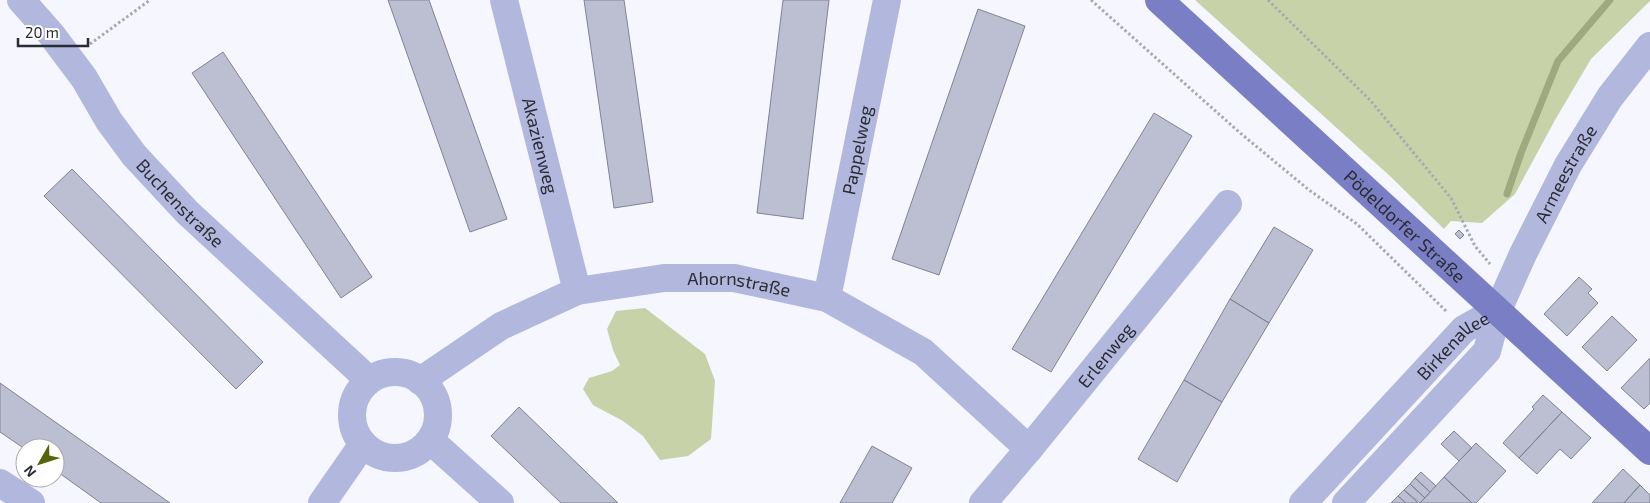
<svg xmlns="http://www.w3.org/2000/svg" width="1650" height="503" viewBox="0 0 1650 503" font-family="'Exo 2',sans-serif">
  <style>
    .green { fill: #c7d2a8 }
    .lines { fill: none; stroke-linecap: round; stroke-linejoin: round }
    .stream { stroke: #9ea97d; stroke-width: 7 }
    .building { fill: #bcbfd1; stroke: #808394 }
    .path { stroke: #a8a9b1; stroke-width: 3; stroke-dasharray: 2.5 2.5; stroke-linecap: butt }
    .minor { stroke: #b2b7de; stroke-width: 28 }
    .major { stroke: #7a7fc5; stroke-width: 28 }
    .labels { text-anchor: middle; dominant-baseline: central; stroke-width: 5; stroke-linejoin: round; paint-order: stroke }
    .street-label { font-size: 18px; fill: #2b2c33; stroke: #fff }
  </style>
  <rect width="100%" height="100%" fill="#f5f6fe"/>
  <path class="green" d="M1195 0H1650V1L1591 59 1555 120 1515 194 1482 223 1451 221 1444 229 1391 177Z
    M645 308 705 354 715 381 711 439 688 456 660 460 643 436 623 421 593 405 583 389 589 378 612 371 620 365 613 350 607 329 616 311Z"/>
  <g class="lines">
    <path class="stream" d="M1507 194 1521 153 1558 61 1610 0"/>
  </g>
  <path class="building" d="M388 0H429L507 219 470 232Z
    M584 0H624L653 202 614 208Z
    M783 0H829L803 219 757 213Z
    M978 9 1025 26 939 275 892 259Z
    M223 52 372 277 341 298 192 73Z
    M1154 113 1192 136 1051 372 1012 349Z
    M72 169 263 362 236 389 44 196Z
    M1274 227 1313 250 1269 323 1230 299Z
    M1459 230 1464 235 1460 239 1455 234Z
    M1579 277 1592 289 1588 293 1598 303 1567 336 1544 314Z
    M1230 299 1269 323 1222 402 1184 380Z
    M1612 316 1637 340 1607 371 1582 347Z
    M1650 358V403L1644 409 1621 388Z
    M1184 380 1222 402 1177 482 1138 459Z
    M0 383 170 503H101L55 470V448H25V449L0 432Z
    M1543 395 1562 412 1519 458 1503 443 1534 409 1532 407Z
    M519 407 618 503H561L491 436Z
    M1562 412 1591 438 1571 459 1560 449 1537 474 1519 458Z
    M1454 431 1472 448 1459 461 1441 444Z
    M1476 443 1506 471 1476 503H1472L1444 477Z
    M872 446 912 468 892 503H840Z
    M1623 469 1640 485 1624 503H1592Z
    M1421 472 1436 486 1430 492 1415 478Z
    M1444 477 1472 503H1420Z
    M1415 478 1430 492 1425 498 1410 484Z
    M1410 484 1425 498 1420 503 1404 490Z
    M1640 485 1650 495V503H1624Z
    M1404 490 1418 503H1406L1398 496Z
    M1398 496 1406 503H1391Z"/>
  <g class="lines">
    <path class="path" d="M1091 0 1239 132 1309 190 1357 224 1447 312
      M1268 0 1370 100 1451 198 1475 246 1490 264
      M90 44 150 0"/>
    <g class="minor">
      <path id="s1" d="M21 0 51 34 84 78 109 121 134 155 187 212 369 380"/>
      <path id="s2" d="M504 0 577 291"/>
      <path id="s3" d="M827 298 887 0"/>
      <circle cx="395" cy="415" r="43"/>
      <path id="s4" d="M420 381 501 326 577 291 664 278H734L827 298 923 352 1029 449"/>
      <path d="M430 440 500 503"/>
      <path d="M0 483 31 503"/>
      <path d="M322 503 363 444"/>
      <path id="s5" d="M983 503 1029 449 1228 204"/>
      <path id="s6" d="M1303 503 1464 329 1498 310"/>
      <path id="s7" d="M1346 503 1487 351 1498 310 1523 254 1568 165 1610 97 1650 46"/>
    </g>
    <path class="major" id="s8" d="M1159 0 1650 451"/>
  </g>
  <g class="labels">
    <g class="street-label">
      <text stroke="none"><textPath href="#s2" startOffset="150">Akazienweg</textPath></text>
      <text stroke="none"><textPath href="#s3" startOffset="151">Pappelweg</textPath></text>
      <text stroke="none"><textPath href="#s7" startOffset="402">Armeestraße</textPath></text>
      <text stroke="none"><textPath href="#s1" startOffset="259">Buchenstraße</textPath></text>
      <text stroke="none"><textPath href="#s8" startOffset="334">Pödeldorfer Straße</textPath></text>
      <text stroke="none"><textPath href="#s4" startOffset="345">Ahornstraße</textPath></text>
      <text stroke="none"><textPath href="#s6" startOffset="218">Birkenallee</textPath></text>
      <text stroke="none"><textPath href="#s5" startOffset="192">Erlenweg</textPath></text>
    </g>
  </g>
  <g transform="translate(40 463) rotate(231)"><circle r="24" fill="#ffffff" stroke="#aaabad"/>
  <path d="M0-4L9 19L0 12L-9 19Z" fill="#56650b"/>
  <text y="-8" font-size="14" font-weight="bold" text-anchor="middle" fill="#2b2c33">N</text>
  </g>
  <path d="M18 38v8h70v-8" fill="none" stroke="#2b2c33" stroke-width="2.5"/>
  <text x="25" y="38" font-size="15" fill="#2b2c33" stroke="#ffffff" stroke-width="4" paint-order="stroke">20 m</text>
</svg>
